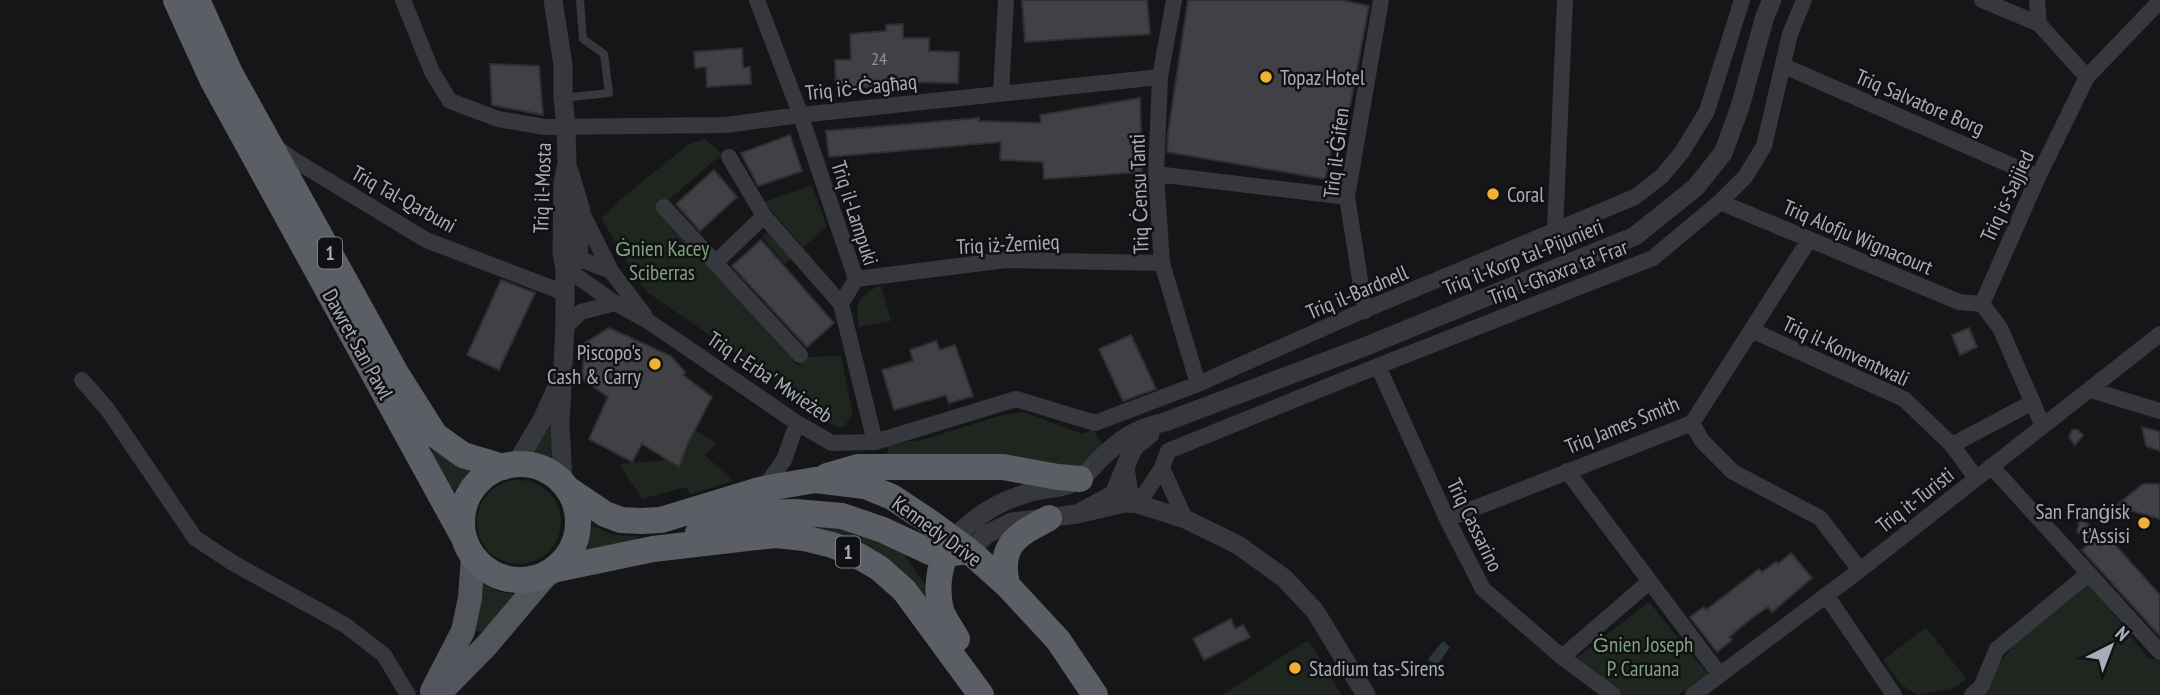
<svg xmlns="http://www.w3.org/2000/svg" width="2160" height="695" viewBox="0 0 2160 695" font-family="'PT Sans Narrow',sans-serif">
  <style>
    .green { fill: #1e261f }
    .water { fill: #2c353c }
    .building { fill: #404145; stroke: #303034; stroke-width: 2 }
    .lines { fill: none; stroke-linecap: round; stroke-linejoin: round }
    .service { stroke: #37383d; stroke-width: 8 }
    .minor { stroke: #37383d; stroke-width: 16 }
    .tertiary { stroke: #37383d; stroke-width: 19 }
    .primary { stroke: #53555c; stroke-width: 24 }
    .trunk { stroke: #5b5e65; stroke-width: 26 }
    .poi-dot { fill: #f2b134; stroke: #111113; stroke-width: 2.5 }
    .labels { text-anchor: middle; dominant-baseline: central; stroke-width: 5; stroke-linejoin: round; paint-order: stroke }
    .number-label { font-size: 18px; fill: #8e929b }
    .shield { fill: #111113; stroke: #7b7e86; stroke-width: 2 }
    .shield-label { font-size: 19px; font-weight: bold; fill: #a8adb8 }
    .poi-label { font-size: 21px; fill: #a8adb8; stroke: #111113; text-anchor: start }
    .street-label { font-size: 21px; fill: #a8adb8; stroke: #111113 }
    .park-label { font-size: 21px; fill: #7fa381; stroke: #111113 }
  </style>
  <rect width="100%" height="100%" fill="#161618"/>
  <path class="green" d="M705 139 722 154 659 208 798 366 808 357 841 356 853 414 843 428 820 420 814 407 647 292 636 277 601 218 621 199 689 144Z
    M812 185 827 227 803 247 764 202Z
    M769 230 793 257 785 264 762 237Z
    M881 285 891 321 859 327C854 303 859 296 881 285Z
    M1023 412 1082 434 1093 430 1105 448 1082 467 889 455 887 445 926 439 1002 415Z
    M546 424 554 426 551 462 527 456Z
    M695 430 717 444 705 455 733 481 691 494 685 487 642 499 619 464 682 459Z
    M437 448 453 462 471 472 451 494 429 453Z
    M477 522a42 42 0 1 1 84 0a42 42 0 1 1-84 0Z
    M834 523 901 550 925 584 929 610 789 524Z
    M592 526 614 535 636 536 638 542 585 553Z
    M2088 582 2148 658 2160 661V695H1984L1995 670 2011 648Z
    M484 584 500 592 517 595 484 634 473 629Z
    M1649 602 1708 674 1679 695H1623L1575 659Z
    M1926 627 1966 679 1954 688 1917 695 1901 684 1883 660Z
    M1308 640 1342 695H1222Z"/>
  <path class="water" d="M1443 641 1450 647 1436 667 1428 659Z"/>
  <path class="building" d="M1022 0H1147L1150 34 1025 42Z
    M1188 0H1341L1369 6 1345 132 1335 131 1325 179 1167 152 1168 133Z
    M903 24V38H929V51L959 52 958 83 903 82V86L836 88 835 60H851L850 34 886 31V25Z
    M742 48 743 68 750 67 751 84 707 87 706 67 695 68 694 52Z
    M490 64 539 66 543 115 492 105Z
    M1140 98 1142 172 1044 179 1043 162 1000 160 1001 142 829 157 826 131 979 118V121L1041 123 1040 115Z
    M790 135 802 171 758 186 741 153Z
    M714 170 737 197 700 231 676 204Z
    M761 240 834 323 807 347 732 266Z
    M501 280 535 293 499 370 467 355Z
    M609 328 671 356 685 372 683 375 712 397 688 443 679 467 642 444 632 462 589 439 608 397 582 379 585 343Z
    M1969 328 1977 347 1960 355 1952 335Z
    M1131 335 1156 389 1123 401 1099 349Z
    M936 341 940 350 955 345 973 396 949 403 946 395 894 410 882 370 913 361 910 350Z
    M2142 427 2160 432V451L2146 446Z
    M2072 430H2078L2083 435 2075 445 2069 437Z
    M2143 484H2160V519L2116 506Z
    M2083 521 2087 523 2098 535 2103 531 2160 595V636L2082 550 2092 541 2077 532 2079 522Z
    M1791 553 1812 578 1772 612 1768 607 1752 618 1729 637 1732 640 1717 652 1690 617 1704 607 1706 610 1759 569 1762 572 1776 562 1778 564Z
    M1231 619 1235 629 1243 625 1250 637 1204 660 1193 639Z"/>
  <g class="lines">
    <path class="service" d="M563 98 609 93 604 54 583 39 580 0"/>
    <path class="minor" d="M403 0 432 72 450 101 498 119 545 127 726 125 800 115 1160 77
      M757 0 798 108 856 279
      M1174 0 1160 77 1156 174 1162 263 1198 384
      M1982 0 2039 24 2087 77
      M2037 0 2039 24
      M1784 66 2038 177
      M1001 93 1006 0
      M276 147 291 158 426 240 565 293
      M729 157 764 216 841 304
      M1156 174 1347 197
      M1720 202 1959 302 1982 304
      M664 207 800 355
      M581 211 611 271 645 316
      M1555 231 1565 0
      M716 262 764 216
      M611 271 583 260 565 268 615 303
      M856 279 1006 260 1162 263
      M856 279 841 304 875 442
      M1982 304 2038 177 2087 77 2160 1
      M1982 304 2000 328 2043 426
      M1365 311 1347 197 1381 0
      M565 327 581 312 615 303 648 321 797 423 832 443 875 442 1016 399 1095 423 1198 384 1360 312 1635 197 1662 176 1682 152 1707 111 1742 0
      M1751 330 1904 399 1952 445 1976 478
      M1378 366 1447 519 1483 589 1562 657 1613 695
      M82 380 108 410 195 538 233 563 345 625 384 655 408 695
      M2091 390 2160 411
      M1692 423 1702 441 1733 472 1820 518 1860 570
      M1952 445 2033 402
      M1126 464 1132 504
      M1991 466 2160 652
      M1162 468 1185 519
      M1567 471 1720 675
      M763 489 784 460 797 423
      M1138 504 1162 468 1168 451 1378 366 1653 258 1720 202 1745 177 1764 146 1790 34 1804 0
      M1447 519 1692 423 1809 240
      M1826 595 1894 695
      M1562 657 1649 582
      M1693 695 1860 570 2160 334
      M1972 695 1981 687 1997 649 2088 574"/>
    <path class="tertiary" d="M553 0 563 65V98L566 127 567 163 563 183 562 254 565 268V327L560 424 563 483
      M565 268 578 257 581 211 569 171
      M516 464 543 418 556 389
      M1077 514 1125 503 1138 504 1185 519 1238 545 1284 578 1315 611 1366 695
      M953 540C975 515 1002 499 1035 491 1050 488 1068 488 1081 478 1088 473 1094 465 1100 459 1121 439 1136 428 1165 422L1364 347 1635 236 1696 187 1723 153 1740 107 1765 16 1772 0
      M969 551 987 534 1012 522 1077 514 1114 494 1133 448 1150 434"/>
    <path class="primary" d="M432 691 463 631 470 598 473 556
      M438 695 487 645 547 574"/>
    <path class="trunk" d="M176 0 213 81 464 538
      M197 0 230 73 397 375 435 435 463 455 503 467
      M462 522a58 58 0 1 1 116 0a58 58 0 1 1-116 0Z
      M827 476 858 467H1003L1058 477 1080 479
      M568 489 605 514 621 520 641 521 661 520 763 489 815 480 865 486 892 497 931 523 969 551 1007 585 1058 640 1095 695
      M698 533 762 513 795 512 842 516 883 530 930 552 944 554 969 551
      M952 541C940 560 935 587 941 610 944 619 952 630 957 639
      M557 569 653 549 747 538 776 535 804 538 832 545 857 555 879 568 904 590 981 695
      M1007 585C998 544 1017 535 1049 518"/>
  </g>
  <g class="poi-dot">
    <circle cx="1266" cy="77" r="7"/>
    <circle cx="1493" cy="194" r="7"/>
    <circle cx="655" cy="364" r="7"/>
    <circle cx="2144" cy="523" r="7"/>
    <circle cx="1295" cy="668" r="7"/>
  </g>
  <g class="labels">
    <g class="number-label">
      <text x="879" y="58">24</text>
    </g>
    <g class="shield">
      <rect x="318" y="237.5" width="24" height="31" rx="5"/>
      <rect x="836" y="536.5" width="24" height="31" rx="5"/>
    </g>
    <g class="shield-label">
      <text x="330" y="253">1</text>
      <text x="848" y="552">1</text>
    </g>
    <g class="poi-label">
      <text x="1280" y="77">Topaz Hotel</text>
      <text x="1507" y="194">Coral</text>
      <text x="641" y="352" text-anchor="end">Piscopo's<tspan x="641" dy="24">Cash &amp; Carry</tspan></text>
      <text x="2130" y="511" text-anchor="end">San Franġisk<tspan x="2130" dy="24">t'Assisi</tspan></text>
      <text x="1309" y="668">Stadium tas-Sirens</text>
    </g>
    <g class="street-label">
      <text transform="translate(861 87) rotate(-6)">Triq iċ-Ċagħaq</text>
      <text transform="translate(1920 102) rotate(23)">Triq Salvatore Borg</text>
      <text transform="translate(1336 153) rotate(-83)">Triq il-Ġifen</text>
      <text transform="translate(542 188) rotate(-88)">Triq il-Mosta</text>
      <text transform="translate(1139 194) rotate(-92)">Triq Ċensu Tanti</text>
      <text transform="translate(2007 196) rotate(-65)">Triq is-Sajjied</text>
      <text transform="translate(404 199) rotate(29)">Triq Tal-Qarbuni</text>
      <text transform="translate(855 213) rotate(72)">Triq il-Lampuki</text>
      <text transform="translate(1858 237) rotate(23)">Triq Alofju Wignacourt</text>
      <text transform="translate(1008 244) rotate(-3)">Triq iż-Żernieq</text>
      <text transform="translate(1523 257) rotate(-22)">Triq il-Korp tal-Pijunieri</text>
      <text transform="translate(1558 272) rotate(-21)">Triq l-Għaxra ta' Frar</text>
      <text transform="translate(1357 292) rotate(-23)">Triq il-Bardnell</text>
      <text transform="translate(358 344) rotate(61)">Dawret San Pawl</text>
      <text transform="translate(1846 351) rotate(25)">Triq il-Konventwali</text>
      <text transform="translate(770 377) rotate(34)">Triq l-Erba' Mwieżeb</text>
      <text transform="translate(1622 425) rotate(-22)">Triq James Smith</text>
      <text transform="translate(1915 500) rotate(-38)">Triq it-Turisti</text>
      <text transform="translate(1475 525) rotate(64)">Triq Cassarino</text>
      <text transform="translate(937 531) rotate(36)">Kennedy Drive</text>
    </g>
    <g class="park-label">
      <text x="662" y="248">Ġnien Kacey<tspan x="662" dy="24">Sciberras</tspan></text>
      <text x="1643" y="644">Ġnien Joseph<tspan x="1643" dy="24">P. Caruana</tspan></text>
    </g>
  </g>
  <g transform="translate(2111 646) rotate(42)" stroke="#111113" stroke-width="5" paint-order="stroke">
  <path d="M0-5L12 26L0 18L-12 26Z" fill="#a8adb8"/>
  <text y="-10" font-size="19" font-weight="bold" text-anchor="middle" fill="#a8adb8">N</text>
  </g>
</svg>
